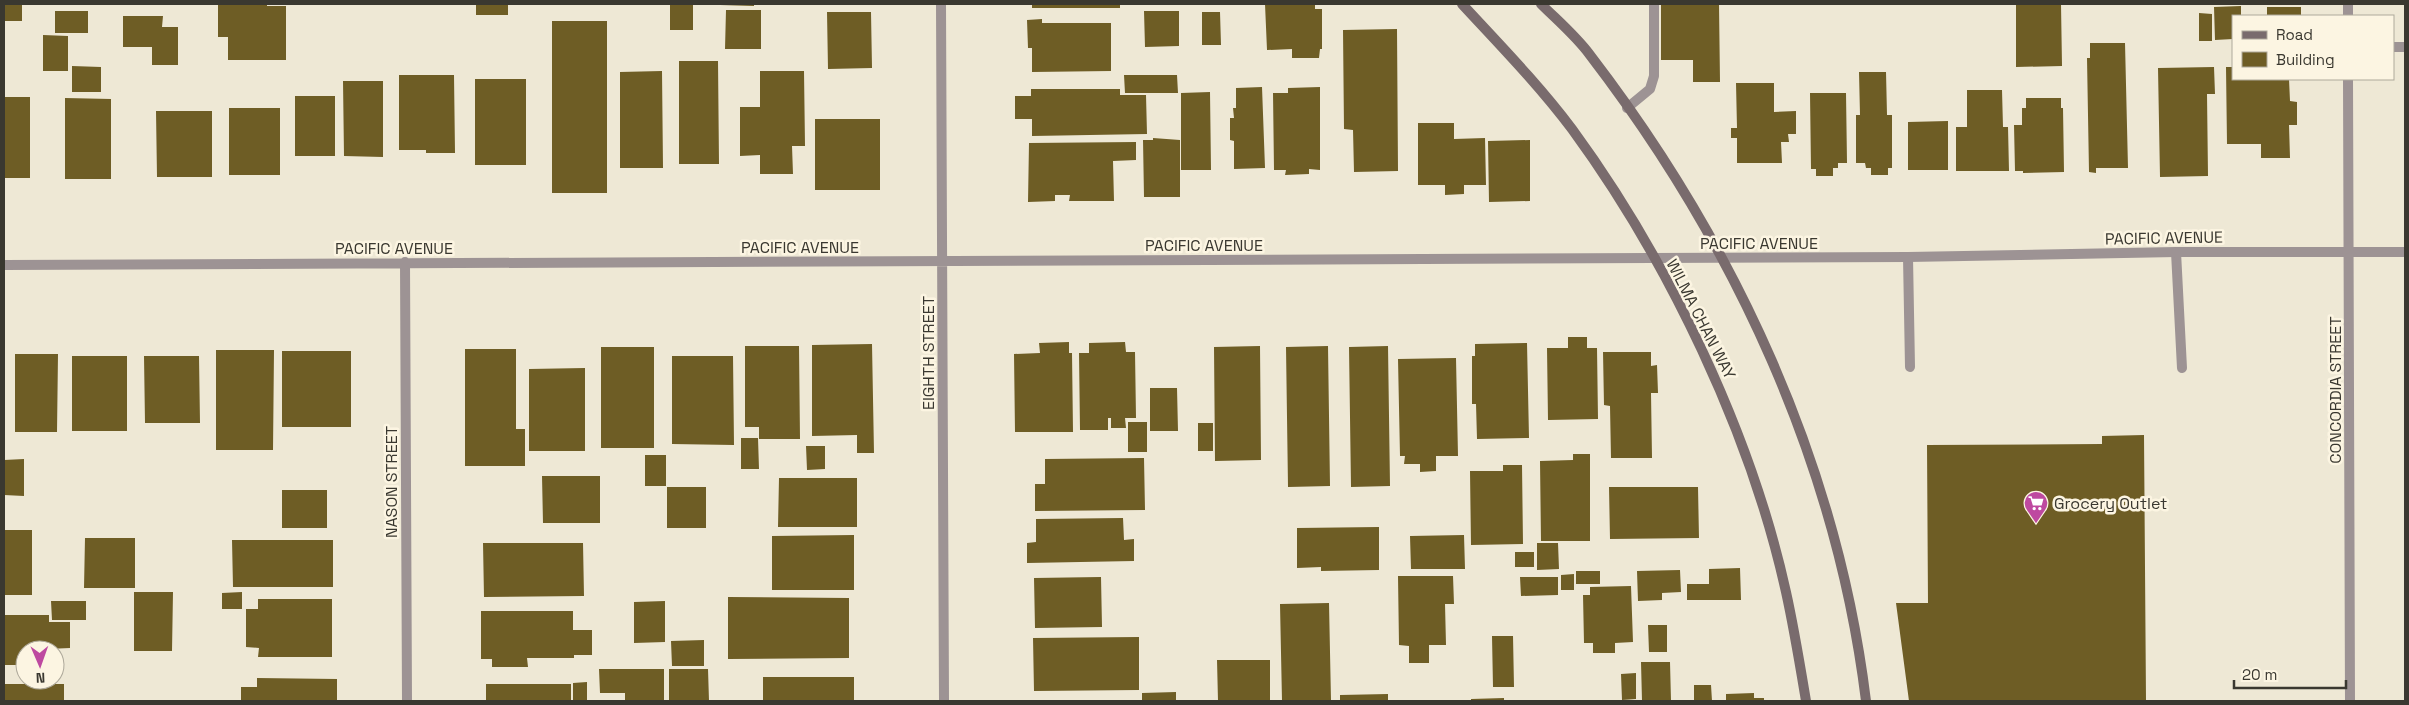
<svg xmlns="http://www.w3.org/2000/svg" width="2409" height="705" viewBox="0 0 2409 705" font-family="'Space Grotesk',sans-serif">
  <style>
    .building { fill: #6e5d25 }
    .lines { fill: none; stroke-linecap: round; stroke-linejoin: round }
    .lane { stroke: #9d9394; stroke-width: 10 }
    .street { stroke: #9d9394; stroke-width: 10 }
    .secondary { stroke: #796b6d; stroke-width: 10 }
    .labels { text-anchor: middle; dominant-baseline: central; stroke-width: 5; stroke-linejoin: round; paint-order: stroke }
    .street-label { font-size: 16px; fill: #3a3830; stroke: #fcf5e2 }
    .poi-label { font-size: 16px; fill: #3a3830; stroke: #fcf5e2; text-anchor: start }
  </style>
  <rect width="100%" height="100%" fill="#eee8d5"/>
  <path class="building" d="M4 4H22V21H4Z
    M218 4H267V6H286V60H228V37H218Z
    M476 4H508V15H476Z
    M670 4H693V30H670Z
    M720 4H754V6L720 5Z
    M1032 4H1120V8H1032Z
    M1265 4H1315V9H1322V49H1320L1319 58H1292V49L1267 50Z
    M1661 4H1719L1720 82H1693V60H1661Z
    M2016 4H2061L2062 66 2016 67Z
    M2241 6V16H2233V39L2215 40 2214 7Z
    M2267 7H2301V16H2267Z
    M726 10H761V49H725Z
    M55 11H88V33H55Z
    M1144 11H1179V46L1145 47Z
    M827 12H871L872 68 828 69Z
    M1202 12H1220L1221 45H1202Z
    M2199 13 2212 14V41H2199Z
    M123 16H163L162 27H178V65H152V47H123Z
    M1042 19V23H1111V71L1032 72V48H1028L1027 20Z
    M552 21H607V193H552Z
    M1397 29 1398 171 1354 172 1353 130 1344 129 1343 30Z
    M43 35 68 36V71H43Z
    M2090 43H2125L2128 168H2096V173L2089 172 2087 58H2090Z
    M679 61H718L719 164H679Z
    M72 66 101 67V92H72Z
    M2214 67 2215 94H2207L2208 176 2160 177 2158 68Z
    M2226 67H2233V79H2289L2290 101 2297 102V125H2289L2290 158H2261V144H2227Z
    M662 71 663 168H620V72Z
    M760 71H804L805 146H792L793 174H760V155L740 156V107H760Z
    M1859 72H1886L1887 115H1892V168H1888V175H1871V168H1866L1865 163H1856V115H1860Z
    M399 75H454L455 153H426V150H399Z
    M1124 75H1177L1178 93H1125Z
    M475 79H526V165H475Z
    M343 81H383V157L344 156Z
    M1736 83H1774V112L1796 111V134H1788L1789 142H1781L1782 163H1737V138H1731V128H1737Z
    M1262 87 1265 168 1234 169V141L1230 140V118H1234L1233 108H1236V88Z
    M1320 87V170L1309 169V174L1285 175 1286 170H1274L1273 93H1288V88Z
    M1031 89H1120V95H1146L1147 134 1032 136V119H1015V96H1031Z
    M1967 90H2002L2003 127H2008L2009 171H1956V127H1967Z
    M1210 92 1211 170H1181V93Z
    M1810 93H1846L1847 163H1838V168H1833V176H1816V169H1811Z
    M295 96H335V156H295Z
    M4 97H30V178H4Z
    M65 98 111 99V179H65Z
    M2026 98H2061V108H2063L2064 172 2023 173V171H2015L2014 125H2022V108H2026Z
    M229 108H280V175H229Z
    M156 111H212V177H157Z
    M815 119H880V190H815Z
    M1948 121V170H1908V122Z
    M1418 123H1454V139L1485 138 1486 185H1464V194L1445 195V185H1418Z
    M1153 138 1180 140V197H1144L1143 140H1153Z
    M1530 140V201L1489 202 1488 141Z
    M1136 142V160L1113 161 1114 201H1069L1070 195H1055V201L1028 202 1029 143Z
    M1568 337H1587V348H1597L1598 419 1548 420 1547 348H1568Z
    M1069 342V353H1072L1073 432H1015L1014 354 1040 353 1039 343Z
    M1125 342 1126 352H1135L1136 418H1125L1126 428H1111V418H1108V430H1080L1079 353H1089V343Z
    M1527 343 1529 438 1477 439 1476 404H1472V356H1475V344Z
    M872 344 874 453H857V435L812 436V345Z
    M745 346H799L800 439H759V427H745Z
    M1260 346 1261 460 1215 461 1214 347Z
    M1328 346 1330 486 1288 487 1286 347Z
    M1388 346 1390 486 1351 487 1349 347Z
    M601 347H654V448H601Z
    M465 349H516V429H525V466H465Z
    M216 350H274L273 450H216Z
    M282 351H351V427H282Z
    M1603 352H1651V366L1657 365 1658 393H1651L1652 458H1611L1610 406 1604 405Z
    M15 354H58L57 432H15Z
    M72 356H127V431H72Z
    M144 356H199L200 423H145Z
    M672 356H733L734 445 672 444Z
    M1456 358 1458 456H1436V471L1420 472V464H1404L1405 456H1400L1398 359Z
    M585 368V451H529V369Z
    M1150 388H1177L1178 431H1150Z
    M1128 422H1147V452H1128Z
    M1198 423H1213V451H1198Z
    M2144 435 2146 701H1909L1896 603H1928L1927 445 2102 444V436Z
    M741 438H758L759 469H741Z
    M806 446H825V469L807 470Z
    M1573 454H1590V541H1541L1540 461 1573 460Z
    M645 455H666V486H645Z
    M1144 458 1145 510 1035 511V484H1045V459Z
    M24 459V496L4 495V460Z
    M1503 465H1522L1523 544 1471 545 1470 471H1503Z
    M542 476H600V523H543Z
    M779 478H857V527H778Z
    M667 487H706V528H667Z
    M1609 487H1698L1699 538 1610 539Z
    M282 490H327V528H282Z
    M1123 518 1124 540 1134 539V561L1027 563V543L1036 542V519Z
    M1379 527V570L1321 571V567L1297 568V528Z
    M4 530H32V595H4Z
    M854 535V590H772V536Z
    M1464 535 1465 569H1411L1410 536Z
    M85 538H135V588H84Z
    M232 540H333V587H233Z
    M483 543H583L584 596 484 597Z
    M1537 543H1558L1559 569 1537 570Z
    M1515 552H1534V567H1515Z
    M1740 568 1741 600H1687V584H1709V569Z
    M1680 570 1681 592 1662 593V600L1638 601 1637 571Z
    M1576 571H1600V584H1576Z
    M1574 574V590H1561V575Z
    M1398 576H1453L1454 604H1445L1446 645H1429V663H1409V646L1399 645Z
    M1101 577 1102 627 1035 628 1034 578Z
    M1520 577H1558V595L1521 596Z
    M1631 586 1633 642 1615 643V653H1593V643H1584L1583 595H1590V587Z
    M134 592H173L172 651H134Z
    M242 592V609H222V593Z
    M728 597 849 598V658L728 659Z
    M258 599H332V657H258L259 648 246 647V609H258Z
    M51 601H86V620H52Z
    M665 601V642L634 643V602Z
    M1329 603 1331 701H1282L1280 604Z
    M481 611H573V630H592V655H574V658H527L528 667H492V659H481Z
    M4 615H49V622H70V648L25 650V665H4Z
    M1648 625H1667V652H1649Z
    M1492 636H1513L1514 687H1493Z
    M1139 637V690L1034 691 1033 638Z
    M704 640V666H672L671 641Z
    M1217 660H1270V701H1218Z
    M1641 662H1670L1671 701H1642Z
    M599 669H664V701H625V693H600Z
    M669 669H708L709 701H669Z
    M1636 673V699L1622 700 1621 674Z
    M763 677H854V701H763Z
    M257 678 337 679V701H241V687H257Z
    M587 682V701H573V683Z
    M4 684H64V701H4Z
    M486 684H571V701H486Z
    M1694 685H1711L1712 701H1694Z
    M1176 692V701H1142V693Z
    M1754 693V698H1764V701H1726V694Z
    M1388 694V701H1340V695Z
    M1504 698V701H1471V699Z"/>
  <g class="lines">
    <path class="lane" d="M2393 47H2405
      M1627 108 1650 89 1654 76V4
      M2176 252 2182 368
      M1908 257 1910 367"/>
    <path class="street" d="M941 4 944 701
      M2348 16V4
      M2348 79 2350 701
      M405 262 407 701
      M4 265 1908 257 2176 252H2405"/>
    <path class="secondary" d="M1462 4C1499 44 1539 85 1572 129 1668 260 1751 433 1786 592 1794 628 1800 665 1806 701
      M1541 4C1557 20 1576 36 1590 55 1735 244 1837 464 1866 701"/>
  </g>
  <defs>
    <g id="supermarket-pin" transform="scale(1.25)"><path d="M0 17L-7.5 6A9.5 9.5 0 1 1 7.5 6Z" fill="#be49a0" stroke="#fcf5e2"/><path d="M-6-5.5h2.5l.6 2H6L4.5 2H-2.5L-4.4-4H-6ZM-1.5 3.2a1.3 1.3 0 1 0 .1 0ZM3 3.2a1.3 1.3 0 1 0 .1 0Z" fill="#fff"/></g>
  </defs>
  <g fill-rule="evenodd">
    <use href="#supermarket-pin" x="2036" y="503"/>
  </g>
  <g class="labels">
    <g class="street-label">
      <text transform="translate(2164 238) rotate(-1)">PACIFIC AVENUE</text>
      <text x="1759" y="243">PACIFIC AVENUE</text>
      <text x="1204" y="245">PACIFIC AVENUE</text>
      <text x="800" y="247">PACIFIC AVENUE</text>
      <text x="394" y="248">PACIFIC AVENUE</text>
      <text transform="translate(1701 319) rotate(63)">WILMA CHAN WAY</text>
      <text transform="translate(928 353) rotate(-90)">EIGHTH STREET</text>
      <text transform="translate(2335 390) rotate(-90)">CONCORDIA STREET</text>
      <text transform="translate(391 482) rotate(-90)">NASON STREET</text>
    </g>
    <g class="poi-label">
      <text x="2054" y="503">Grocery Outlet</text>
    </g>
  </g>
  <rect width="2409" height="705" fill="none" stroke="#3a3830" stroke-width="10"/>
  <rect x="2232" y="15" width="162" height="65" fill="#fcf5e2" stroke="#aea99b"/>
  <rect x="2242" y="31" width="25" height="8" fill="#796b6d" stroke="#aea99b"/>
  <text x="2276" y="40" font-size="15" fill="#3a3830">Road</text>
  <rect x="2242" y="52" width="25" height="15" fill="#6e5d25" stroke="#aea99b"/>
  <text x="2276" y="65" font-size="15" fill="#3a3830">Building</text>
  <g transform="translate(40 665) rotate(178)"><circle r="24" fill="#fcf5e2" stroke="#aea99b"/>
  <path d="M0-4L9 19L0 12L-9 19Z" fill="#be49a0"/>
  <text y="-8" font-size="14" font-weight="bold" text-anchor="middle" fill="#3a3830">N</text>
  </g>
  <path d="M2234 680v8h112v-8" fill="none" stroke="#3a3830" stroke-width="2.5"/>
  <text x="2242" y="680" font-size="15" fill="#3a3830" stroke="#fcf5e2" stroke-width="4" paint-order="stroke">20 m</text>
</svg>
